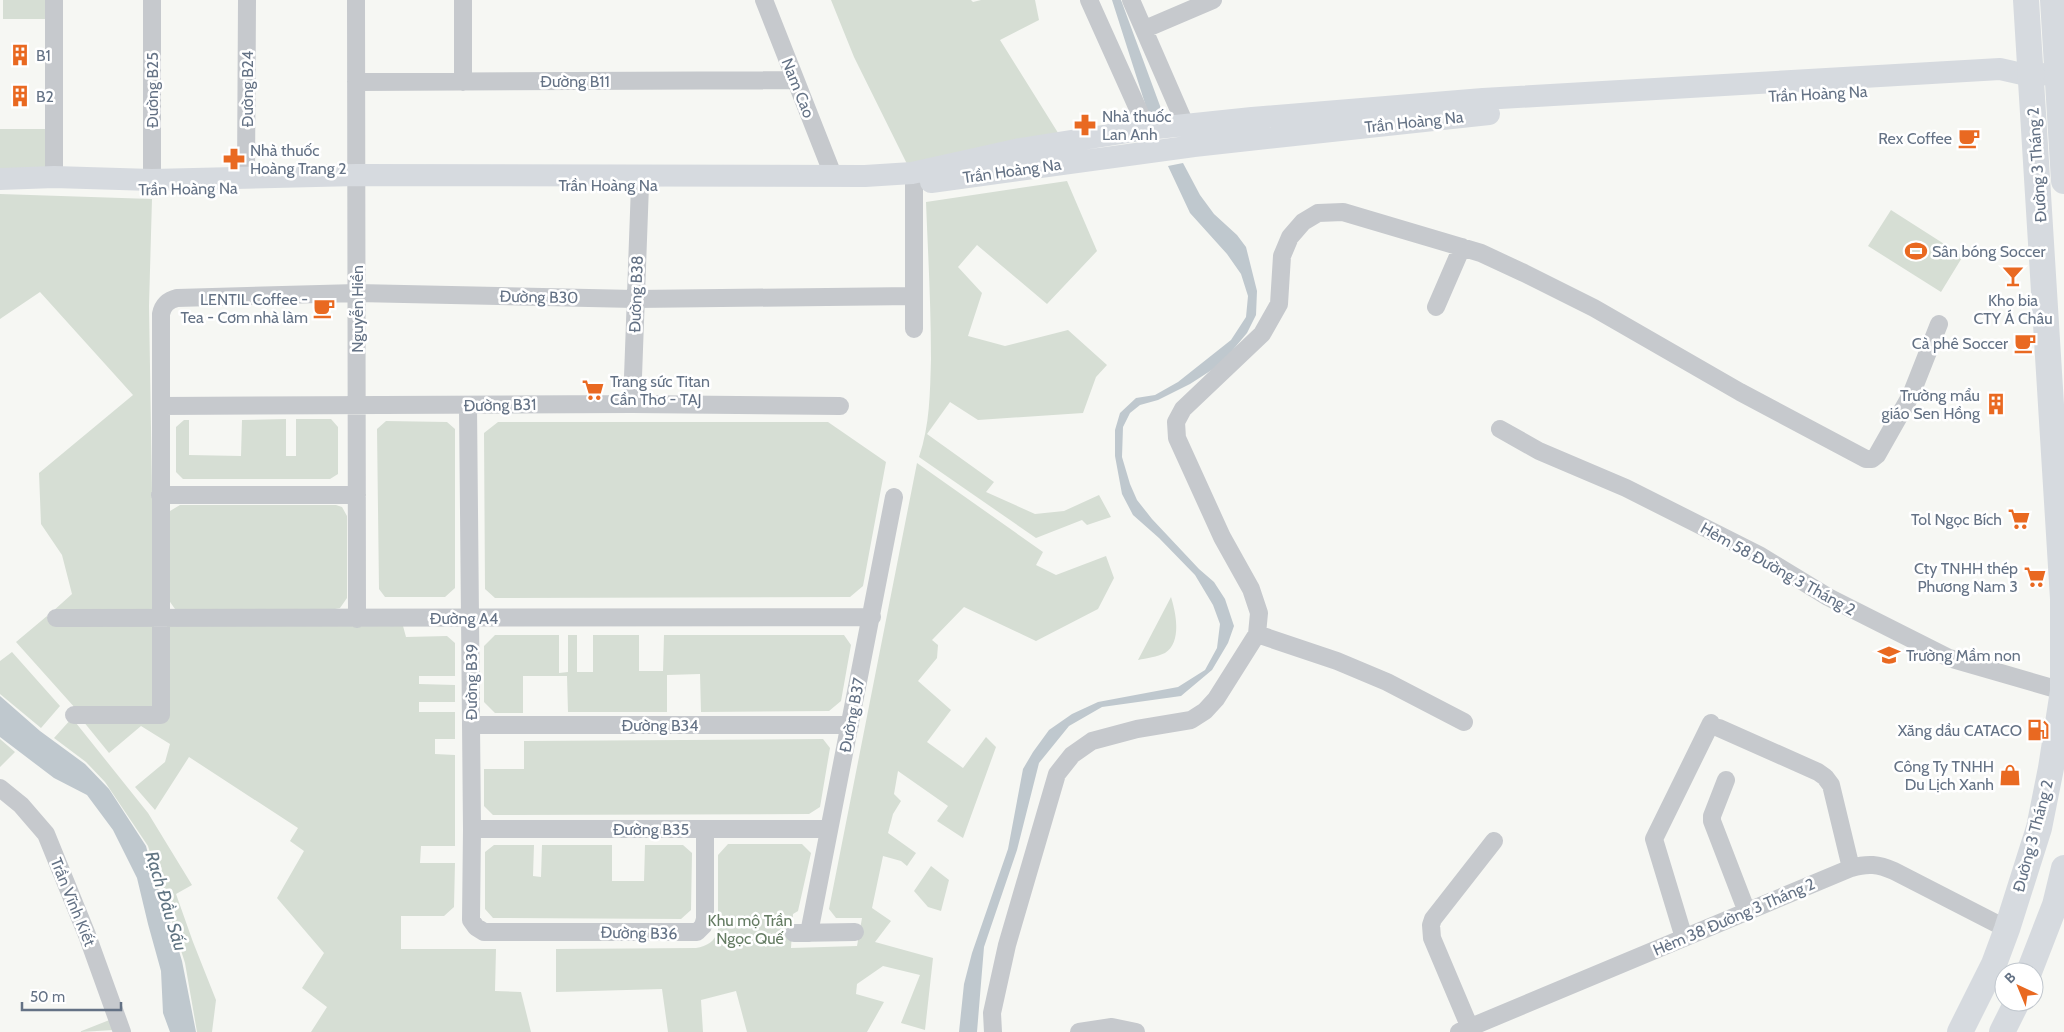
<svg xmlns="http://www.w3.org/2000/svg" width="2064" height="1032" viewBox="0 0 2064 1032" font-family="Cabin,sans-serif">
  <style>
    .green { fill: #d6ded4 }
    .water { fill: #bfc8ce }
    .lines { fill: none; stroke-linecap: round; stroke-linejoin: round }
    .minor { stroke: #c6c9cd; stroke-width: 18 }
    .major { stroke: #d6dadf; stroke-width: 22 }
    .highway { stroke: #d6dadf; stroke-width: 26 }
    .labels { text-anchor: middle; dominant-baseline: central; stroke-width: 5; stroke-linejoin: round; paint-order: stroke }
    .poi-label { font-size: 16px; fill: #647285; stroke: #fff; text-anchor: end }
    .street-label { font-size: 16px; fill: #647285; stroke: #fff }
    .park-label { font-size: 16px; fill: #657c63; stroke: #fff }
    .water-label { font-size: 18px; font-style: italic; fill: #607482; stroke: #fff }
  </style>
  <rect width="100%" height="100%" fill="#f6f7f3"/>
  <path class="green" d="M3 0H48V19H3Z
    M831 0H971L973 2 981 0H1035L1039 20 1000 40 1060 136 907 164 854 57Z
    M0 129H48L49 171 0 168Z
    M1067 181 1097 251 1047 304 977 245 958 267 982 293 968 336 1005 346 1068 330 1107 365 1096 377 1083 413 978 420 950 402 927 434 994 482 986 492 1035 514 1064 511 1099 495 1111 517 1087 525 1082 520 1036 538 919 457C930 425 930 392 931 359 931 306 928 254 926 202Z
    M0 194 152 199 149 306 154 612H52L72 594 62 555 41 524 39 473 133 395 40 292 0 319Z
    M1891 210 1963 256 1941 292 1868 246Z
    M286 419V456H296V419H331L338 427V474L330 479H183L176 472V427L184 420H189V455L241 456 242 420Z
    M386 421 447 422 455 429V588L445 597H385L379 589 377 429Z
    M498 422H828L886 462 863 586 850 597 495 598 485 589 484 433Z
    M917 463 1043 552 1036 565 1056 575 1106 556 1114 578 1098 609 1036 641 964 607 932 640 938 645 937 658 918 681 951 710 927 742 963 768 986 737 996 747 963 838 937 821 948 806 898 771 894 794 901 801 893 814 888 833 916 853 907 866 901 861 883 856 872 908 891 921 875 942 933 958 925 1030 901 1023 920 975 883 966 857 984 856 994 884 1002 867 1032H747L736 991 701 1000 703 1032H668L662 989 556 992V949L696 948C707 946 715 942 718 930V855L728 844H802L811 853 798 911 793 914 791 948 857 946 862 918H836L829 909Z
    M180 505H336L342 507 347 516V598L340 608 335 609H175L168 599 169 516 170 511Z
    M1171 597C1176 613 1182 642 1165 653 1157 657 1147 658 1138 660Z
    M47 616 48 621 154 624 155 709H76L16 642Z
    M167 626H403L406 637 447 636 455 643V676H419V684L455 685V702H419V712H455V739H435V754L455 755V846H421L420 863H455L454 907 444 916H401V949H496L495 991 521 992 531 1032H311L327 1007 302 988 324 953 277 898 304 851 290 841 298 828 189 757 155 810 135 787 165 762 170 744 141 726 109 753 83 721 166 720Z
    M495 635H559V673L568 672V635H577V672H593V635H639V671H663L664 635H844L851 645 841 701 829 711 701 712 700 674 667 675V712H568L567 676H523V713H495L484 702V646Z
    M12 652 60 706 41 728 0 694V661Z
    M72 718 148 813 192 885 176 894 193 942 216 1000 212 1032H197L185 963 148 846 105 782 86 762 54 738Z
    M0 739 15 752 0 767Z
    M823 739 830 748 820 807 809 814 493 815 484 806V769H524V741Z
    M494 845H534L533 876 541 877 542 845H612V881H644L645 845H683L692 853 691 910 681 919 493 918 485 909V852Z
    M931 866 949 880 941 911 928 907 914 891Z
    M112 1019 114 1030 79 1032Z"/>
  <path class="water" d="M1112 0H1121L1163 114 1149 116Z
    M1183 163 1200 195 1214 214 1237 235 1246 247 1257 291 1256 315 1247 333 1221 364 1190 384 1158 400 1140 405 1130 413 1123 427 1122 457 1130 484 1137 500 1152 519 1199 569 1214 582 1225 599 1234 626 1228 643 1212 670 1181 696 1102 707 1069 726 1039 763 1017 850 984 947 977 1032H959L964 984 972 953 1008 849 1023 769 1033 752 1049 730 1072 714 1098 702 1178 687 1205 670 1217 648 1220 624 1213 605 1195 575 1159 538 1133 515 1122 494 1115 456V430L1120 413 1136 398 1155 395 1178 382 1231 340 1246 317 1248 296 1241 274 1227 254 1190 213 1168 166Z
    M0 696 40 731 85 764 109 789 146 846 154 877 170 921 182 961 196 1032H170L163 1013 161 971 148 924 137 878 113 830 87 795 54 778 0 737Z"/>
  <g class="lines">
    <path class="minor" d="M54 0V177
      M152 0V180
      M356 0 357 619
      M463 0V82
      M764 0 833 175
      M1089 0 1147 129
      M1131 0 1185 124
      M1145 29 1213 0
      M356 82 795 80
      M246 178 247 0
      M914 184V329
      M1436 307 1462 247
      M632 404 640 185
      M161 406 632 404 840 406
      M468 406 472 829 471 920 476 927 484 932H697L703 926 705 919V829
      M1500 429 1539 451 1626 488 1759 555 1828 597 1949 658 2063 691
      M160 495H357
      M56 618 872 617
      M1257 634 1337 661 1387 682 1464 722
      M74 715H161V314C163 304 169 300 177 298L357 293 635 299 914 296
      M471 725H850
      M1719 728 1818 772 1825 777 1831 785 1851 868
      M1726 780 1712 816V821L1747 912
      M0 788 21 805 46 834 87 935 122 1032
      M472 829H829
      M794 933 855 932
      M809 933 894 497
      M1684 938 1654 839 1711 723
      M1470 1028 1432 938 1431 925 1433 919 1494 841
      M993 1032 992 1013 1007 945 1057 774 1072 755 1092 741 1137 729 1191 720 1205 711 1216 699 1257 634 1259 613 1251 589 1222 537 1177 438 1176 422 1183 409 1262 334 1279 304 1282 256 1290 237 1303 222 1318 213 1343 212 1481 253 1524 273 1594 308 1740 392 1866 459H1872L1877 455 1911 395 1939 324
      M1079 1032 1112 1027 1136 1032
      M1459 1032 1851 868C1868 863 1878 864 1894 871L2007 929"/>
    <path class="major" d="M0 179 54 177 152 180 357 175 865 176 912 173 1020 149 1147 129 1252 118 1483 99 2000 69 2031 76 2046 74
      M931 182 1194 146 1489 114"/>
    <path class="highway" d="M2053 0 2064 181
      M2029 972 2055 905 2064 868
      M1960 1032 1994 964 2007 929 2039 828 2051 768 2063 691V599L2026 0
      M2002 1032 2017 1002"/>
  </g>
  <defs>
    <g id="building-bare" transform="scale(1.725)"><path d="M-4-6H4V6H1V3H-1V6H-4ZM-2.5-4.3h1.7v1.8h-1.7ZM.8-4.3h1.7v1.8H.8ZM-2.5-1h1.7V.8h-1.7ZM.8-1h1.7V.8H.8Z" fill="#e96921" stroke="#fff" stroke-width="2.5" paint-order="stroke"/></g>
    <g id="pharmacy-bare" transform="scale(1.725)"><path d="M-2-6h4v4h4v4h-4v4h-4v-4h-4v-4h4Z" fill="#e96921" stroke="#fff" stroke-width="2.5" paint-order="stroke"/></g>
    <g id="cafe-bare" transform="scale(1.725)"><path d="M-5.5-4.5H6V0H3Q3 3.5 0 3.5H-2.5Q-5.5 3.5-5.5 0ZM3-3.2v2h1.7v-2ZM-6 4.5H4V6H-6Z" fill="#e96921" stroke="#fff" stroke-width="2.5" paint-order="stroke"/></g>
    <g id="stadium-bare" transform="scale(1.725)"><path d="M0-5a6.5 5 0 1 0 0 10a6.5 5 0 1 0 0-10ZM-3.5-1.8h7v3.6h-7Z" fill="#e96921" stroke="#fff" stroke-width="2.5" paint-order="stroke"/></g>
    <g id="bar-bare" transform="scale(1.725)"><path d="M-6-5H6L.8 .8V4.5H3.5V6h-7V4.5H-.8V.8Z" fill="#e96921" stroke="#fff" stroke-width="2.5" paint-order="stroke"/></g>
    <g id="supermarket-bare" transform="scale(1.725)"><path d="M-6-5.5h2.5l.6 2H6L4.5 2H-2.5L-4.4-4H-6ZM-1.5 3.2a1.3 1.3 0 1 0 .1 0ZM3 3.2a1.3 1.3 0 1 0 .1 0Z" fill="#e96921" stroke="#fff" stroke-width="2.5" paint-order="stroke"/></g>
    <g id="school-bare" transform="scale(1.725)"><path d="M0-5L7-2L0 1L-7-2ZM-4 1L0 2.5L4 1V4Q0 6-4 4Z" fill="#e96921" stroke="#fff" stroke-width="2.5" paint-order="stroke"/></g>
    <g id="fuel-bare" transform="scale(1.725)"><path d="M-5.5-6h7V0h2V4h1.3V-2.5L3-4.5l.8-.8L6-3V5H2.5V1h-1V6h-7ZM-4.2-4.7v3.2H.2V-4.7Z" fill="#e96921" stroke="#fff" stroke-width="2.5" paint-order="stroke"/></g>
    <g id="shop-bare" transform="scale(1.725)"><path d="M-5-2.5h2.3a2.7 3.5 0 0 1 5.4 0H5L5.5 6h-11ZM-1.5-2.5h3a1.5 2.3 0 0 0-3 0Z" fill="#e96921" stroke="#fff" stroke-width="2.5" paint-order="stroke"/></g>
  </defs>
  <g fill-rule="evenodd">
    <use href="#building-bare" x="20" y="55"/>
    <use href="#building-bare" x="20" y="96"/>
    <use href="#pharmacy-bare" x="1085" y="125"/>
    <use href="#cafe-bare" x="1969" y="138"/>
    <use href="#pharmacy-bare" x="234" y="159"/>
    <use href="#stadium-bare" x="1916" y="251"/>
    <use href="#bar-bare" x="2013" y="276"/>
    <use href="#cafe-bare" x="324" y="308"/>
    <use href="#cafe-bare" x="2025" y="343"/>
    <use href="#supermarket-bare" x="593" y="390"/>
    <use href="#building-bare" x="1996" y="404"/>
    <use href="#supermarket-bare" x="2019" y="519"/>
    <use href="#supermarket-bare" x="2035" y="577"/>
    <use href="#school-bare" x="1889" y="655"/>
    <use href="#fuel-bare" x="2038" y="730"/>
    <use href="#shop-bare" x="2010" y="775"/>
  </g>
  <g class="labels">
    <g class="poi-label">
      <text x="36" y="55" text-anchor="start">B1</text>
      <text x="36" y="96" text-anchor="start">B2</text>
      <text x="1102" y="116" text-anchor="start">Nhà thuốc<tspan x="1102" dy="18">Lan Anh</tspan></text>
      <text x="1952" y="138">Rex Coffee</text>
      <text x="250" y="150" text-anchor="start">Nhà thuốc<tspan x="250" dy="18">Hoàng Trang 2</tspan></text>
      <text x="1932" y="251" text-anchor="start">Sân bóng Soccer</text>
      <text x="308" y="299">LENTIL Coffee -<tspan x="308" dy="18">Tea - Cơm nhà làm</tspan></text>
      <text x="2013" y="300" text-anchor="middle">Kho bia<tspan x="2013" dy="18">CTY Á Châu</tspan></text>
      <text x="2008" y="343">Cà phê Soccer</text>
      <text x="610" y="381" text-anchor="start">Trang sức Titan<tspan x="610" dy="18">Cần Thơ - TAJ</tspan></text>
      <text x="1980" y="395">Trường mẩu<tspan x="1980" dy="18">giáo Sen Hồng</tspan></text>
      <text x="2002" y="519">Tol Ngọc Bích</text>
      <text x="2018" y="568">Cty TNHH thép<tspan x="2018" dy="18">Phương Nam 3</tspan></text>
      <text x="1906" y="655" text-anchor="start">Trường Mầm non</text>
      <text x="2022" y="730">Xăng dầu CATACO</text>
      <text x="1994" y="766">Công Ty TNHH<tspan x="1994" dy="18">Du Lịch Xanh</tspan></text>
    </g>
    <g class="street-label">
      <text x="575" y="81">Đường B11</text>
      <text transform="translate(798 88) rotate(68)">Nam Cao</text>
      <text transform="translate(247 89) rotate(-90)">Đường B24</text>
      <text transform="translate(152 90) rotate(-90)">Đường B25</text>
      <text transform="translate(1818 94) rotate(-3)">Trần Hoàng Na</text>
      <text transform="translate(1414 122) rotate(-6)">Trần Hoàng Na</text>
      <text transform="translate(2037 165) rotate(-94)">Đường 3 Tháng 2</text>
      <text transform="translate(1012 171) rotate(-8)">Trần Hoàng Na</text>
      <text x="608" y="185">Trần Hoàng Na</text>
      <text transform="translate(188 189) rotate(-1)">Trần Hoàng Na</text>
      <text transform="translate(636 294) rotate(-88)">Đường B38</text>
      <text transform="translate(539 297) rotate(1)">Đường B30</text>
      <text transform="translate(357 309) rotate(-90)">Nguyễn Hiền</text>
      <text transform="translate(500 405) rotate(-1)">Đường B31</text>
      <text transform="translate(1778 569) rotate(29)">Hẻm 58 Đường 3 Tháng 2</text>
      <text x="464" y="618">Đường A4</text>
      <text transform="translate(471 682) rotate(-90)">Đường B39</text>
      <text transform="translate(852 715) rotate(-79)">Đường B37</text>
      <text x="660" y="725">Đường B34</text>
      <text x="651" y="829">Đường B35</text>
      <text transform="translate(2033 836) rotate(-75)">Đường 3 Tháng 2</text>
      <text transform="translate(73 902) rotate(68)">Trần Vĩnh Kiết</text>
      <text transform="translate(1734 917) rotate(-23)">Hẻm 38 Đường 3 Tháng 2</text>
      <text transform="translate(639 933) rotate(1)">Đường B36</text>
    </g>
    <g class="park-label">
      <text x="750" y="920">Khu mộ Trần<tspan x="750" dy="18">Ngọc Quế</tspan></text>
    </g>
    <g class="water-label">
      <text transform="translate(166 901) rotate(73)">Rạch Đầu Sấu</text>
    </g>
  </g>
  <g transform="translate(2019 987) rotate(316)"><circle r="24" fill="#ffffff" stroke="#c1c7ce"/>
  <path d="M0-4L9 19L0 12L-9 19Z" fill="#e96921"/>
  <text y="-8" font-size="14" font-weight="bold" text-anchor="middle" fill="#647285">B</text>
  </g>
  <path d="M22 1002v8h99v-8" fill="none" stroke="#647285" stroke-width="2.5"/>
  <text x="30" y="1002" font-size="15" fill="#647285" stroke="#ffffff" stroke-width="4" paint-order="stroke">50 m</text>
</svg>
